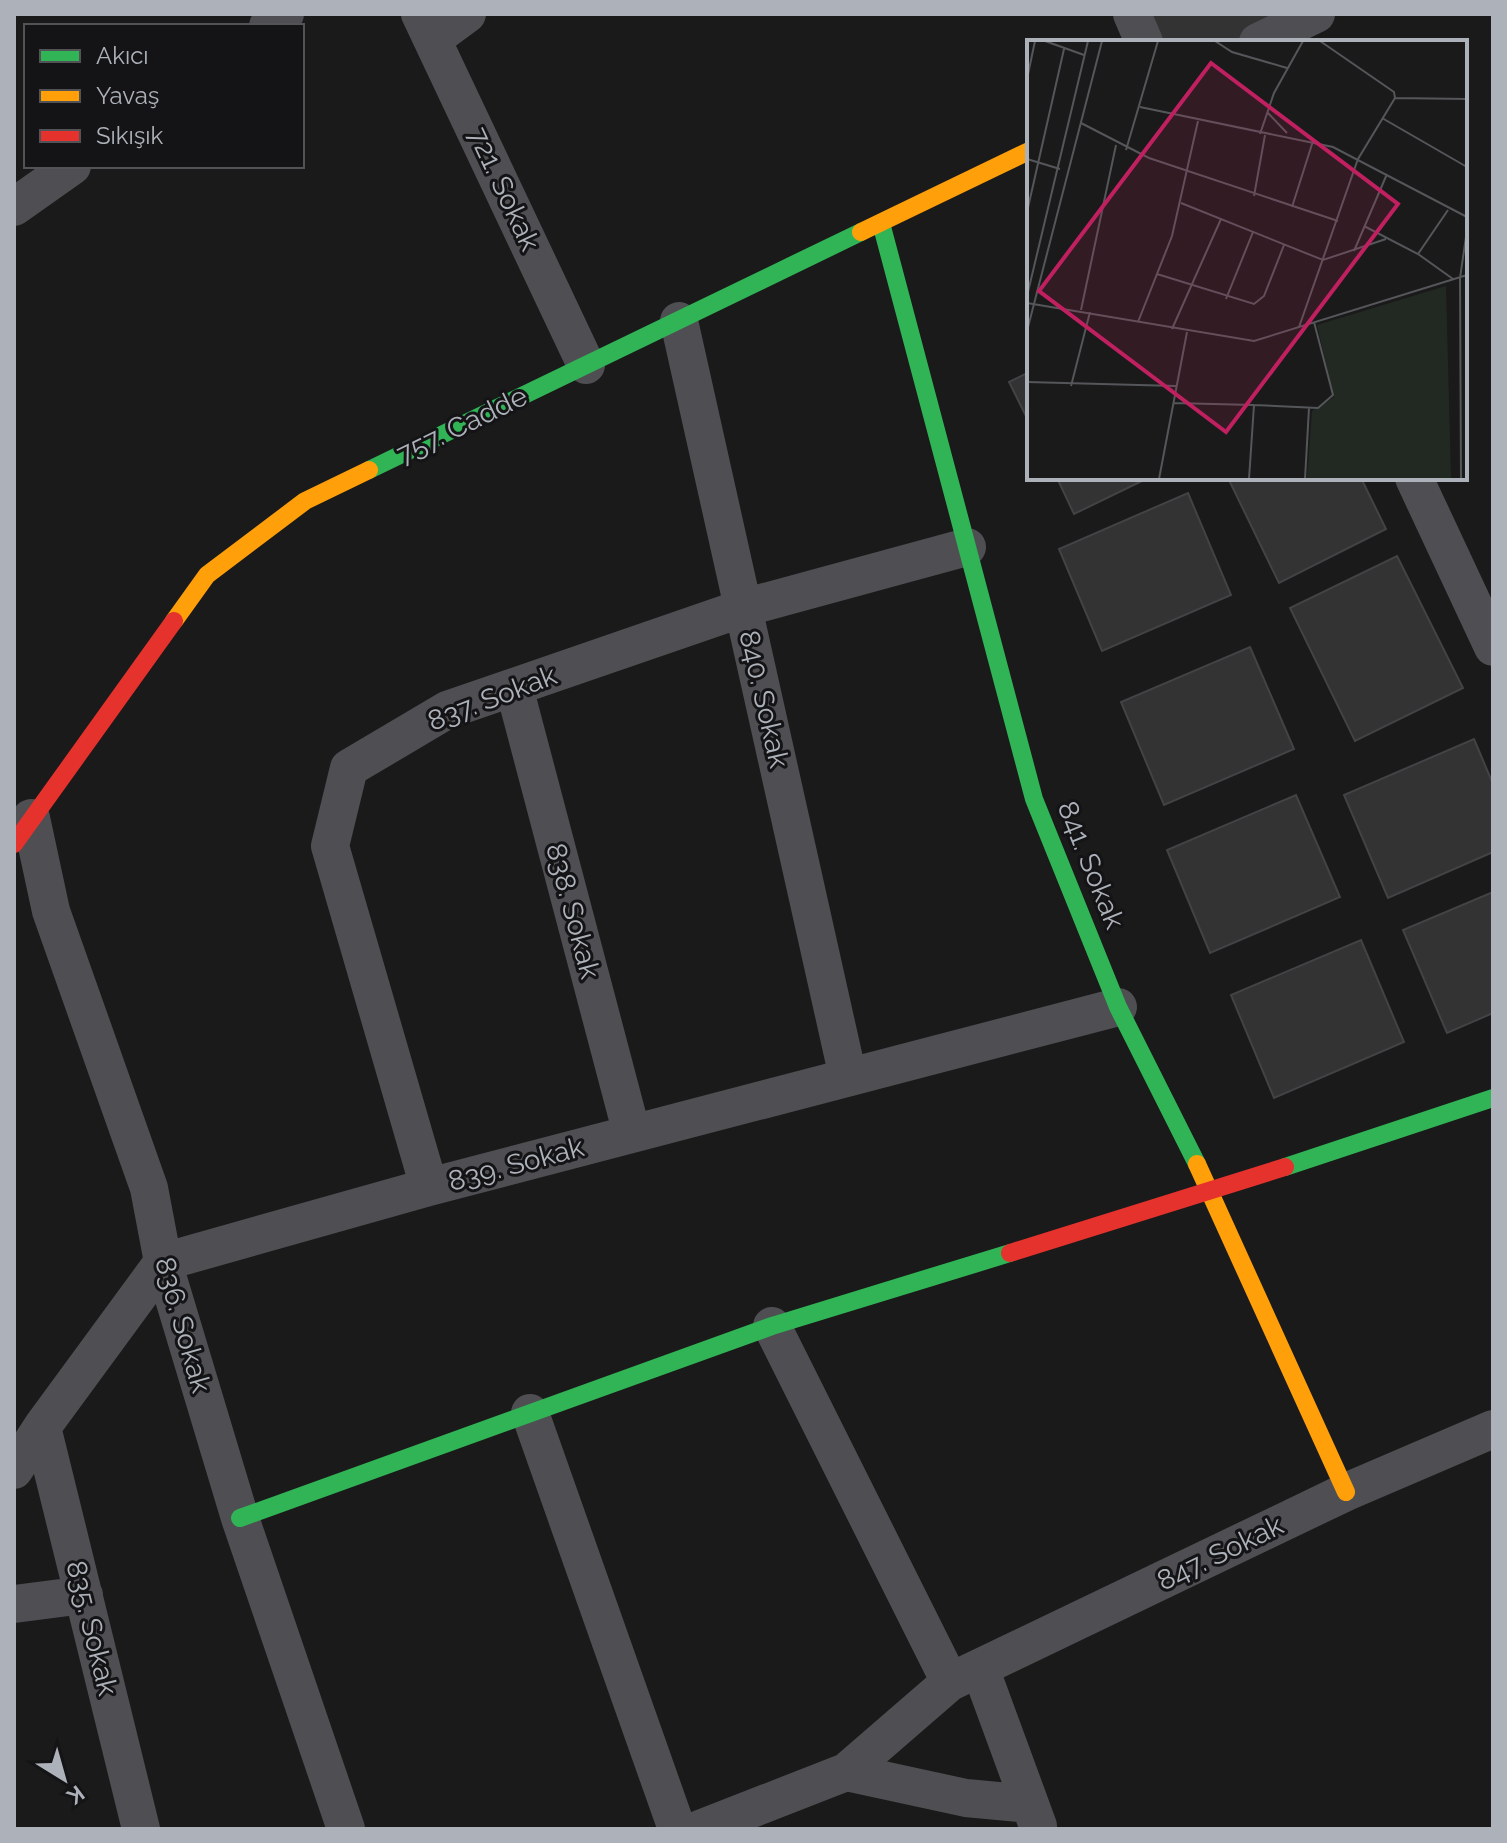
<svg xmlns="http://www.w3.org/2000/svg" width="1507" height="1843" viewBox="0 0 1507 1843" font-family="Raleway,sans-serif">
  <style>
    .building { fill: #333334; stroke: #434346; stroke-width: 2 }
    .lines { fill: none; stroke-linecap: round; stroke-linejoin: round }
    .street { stroke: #4f4f53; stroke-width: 38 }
    .fast { stroke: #30b455; stroke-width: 18 }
    .slow { stroke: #ff9f0a; stroke-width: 18 }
    .jam { stroke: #e5322d; stroke-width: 18 }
    .labels { text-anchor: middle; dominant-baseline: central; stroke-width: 6; stroke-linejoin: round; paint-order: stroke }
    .street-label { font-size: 28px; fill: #adb1b9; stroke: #141416 }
    .inset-road { fill: none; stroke: #55565a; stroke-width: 2 }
    .view { fill: #c12060; fill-opacity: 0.15; stroke: #c12060; stroke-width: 4 }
    .inset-edge { fill: none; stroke: #adb1b9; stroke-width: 4 }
  </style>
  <rect width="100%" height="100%" fill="#1a1a1a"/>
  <path class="building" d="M1142 14H1299L1241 42H1153Z
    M1029 372V422L1009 382Z
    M1057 478H1148L1074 514Z
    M1228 478H1361L1386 529 1279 583Z
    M1188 493 1231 595 1102 651 1059 549Z
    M1397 556 1463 688 1355 741 1290 608Z
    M1250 647 1294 749 1164 805 1121 702Z
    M1474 739 1493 784V852L1388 898 1344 795Z
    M1296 795 1340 897 1210 953 1167 850Z
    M1493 892V1013L1447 1033 1403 930Z
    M1361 940 1404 1042 1274 1098 1231 995Z"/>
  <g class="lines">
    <path class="street" d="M420 14 586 365
      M1132 14 1144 42
      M268 26 285 14
      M433 39 467 14
      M1258 42 1316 14
      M14 207 72 166
      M679 321 848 1077
      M1414 478 1493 647
      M514 687 632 1134
      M31 818 51 911 149 1188 163 1262 240 1518 346 1829
      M429 1187 330 846 349 768 447 710 743 608 967 547
      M772 1326 950 1682
      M530 1413 677 1829
      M42 1427 141 1829
      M14 1470 42 1427 163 1262 429 1187 1118 1007
      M14 1604 84 1595
      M980 1668 1038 1826
      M846 1772 966 1798 1030 1804
      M700 1829 846 1772 950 1682 1346 1492 1493 1429"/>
    <path class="fast" d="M881 223 1034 799 1118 1007 1197 1164
      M369 470 861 232
      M1285 1167 1493 1098
      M240 1518 772 1326 1010 1253"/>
    <path class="slow" d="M861 232 1029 151
      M174 621 207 575 305 501 369 470
      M1197 1164 1346 1492"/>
    <path class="jam" d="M14 844 174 621
      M1010 1253 1285 1167"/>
  </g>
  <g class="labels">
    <g class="street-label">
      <text transform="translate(504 189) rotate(65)">721. Sokak</text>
      <text transform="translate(462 425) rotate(-26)">757. Cadde</text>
      <text transform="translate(492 698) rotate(-21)">837. Sokak</text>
      <text transform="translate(764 699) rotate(77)">840. Sokak</text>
      <text transform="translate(1091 865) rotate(68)">841. Sokak</text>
      <text transform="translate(573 911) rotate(75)">838. Sokak</text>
      <text transform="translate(516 1164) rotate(-15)">839. Sokak</text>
      <text transform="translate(183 1325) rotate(74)">836. Sokak</text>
      <text transform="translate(1220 1553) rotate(-26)">847. Sokak</text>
      <text transform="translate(92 1628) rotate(76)">835. Sokak</text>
    </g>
  </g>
  <g transform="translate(1027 40)">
    <rect width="440" height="440" fill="#1a1a1a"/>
    <path d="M419 246 424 439H280L285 371 307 357 290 285Z" fill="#222923"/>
    <path class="inset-road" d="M18 1 57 15M188 1 205 12 260 28M293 1 367 52 368 58M0 39 8 1M113 67 306 107 440 177M240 72 260 93M355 78 440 127M54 83 122 118 311 181M233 94 247 53 276 1M99 110 131 1M0 119 33 129M227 156 238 95M154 163 296 220 359 199M265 167 286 101M0 172 37 9M337 186 391 214 426 239M327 211 360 134M391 214 421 170M130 234 227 264 237 256 257 205M0 256 61 1M199 259 226 192M0 263 227 301 440 235M54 270 89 105M111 282 145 196 171 81M272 287 331 119 368 58 440 59M145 289 194 179M0 291 75 1M0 342 149 346M44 346 63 272M146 363 227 365M132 439 160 292M222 439 227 365 291 368 306 355 287 282M278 439 282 368M434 439 433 238 440 190"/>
    <path class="view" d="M184 23 371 164 199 392 12 251Z"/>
    <rect width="440" height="440" class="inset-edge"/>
  </g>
  <rect width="1507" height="1843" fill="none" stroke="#adb1b9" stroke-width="32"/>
  <rect x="24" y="24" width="280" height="144" fill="#141416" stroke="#515357" stroke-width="2"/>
  <rect x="40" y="50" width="40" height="12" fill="#30b455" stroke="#515357" stroke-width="2"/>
  <text x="96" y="64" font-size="24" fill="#adb1b9">Akıcı</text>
  <rect x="40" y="90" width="40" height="12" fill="#ff9f0a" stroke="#515357" stroke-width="2"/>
  <text x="96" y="104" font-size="24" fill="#adb1b9">Yavaş</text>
  <rect x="40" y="130" width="40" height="12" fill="#e5322d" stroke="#515357" stroke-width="2"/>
  <text x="96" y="144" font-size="24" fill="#adb1b9">Sıkışık</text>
  <g transform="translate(64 1779) rotate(143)" stroke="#141416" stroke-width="6" paint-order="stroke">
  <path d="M0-6L14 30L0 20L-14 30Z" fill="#adb1b9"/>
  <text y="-12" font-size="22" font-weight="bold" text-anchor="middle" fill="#adb1b9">K</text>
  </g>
</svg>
